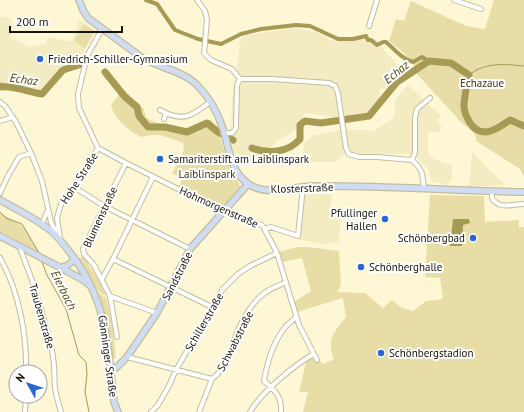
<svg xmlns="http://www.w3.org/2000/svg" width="524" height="412" viewBox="0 0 524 412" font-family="'PT Sans',sans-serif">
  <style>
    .built { fill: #f3ecc3 }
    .green { fill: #e8dda6 }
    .water { fill: #a79a55 }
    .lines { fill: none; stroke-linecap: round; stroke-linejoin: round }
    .stream { stroke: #a79a55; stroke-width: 1 }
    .canal { stroke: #a79a55; stroke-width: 4 }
    .river { stroke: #a79a55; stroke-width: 7 }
    .minor-casing { stroke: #c3bd9d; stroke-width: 6 }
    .secondary-casing { stroke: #c3bd9d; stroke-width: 8 }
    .minor { stroke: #fff; stroke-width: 4 }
    .secondary { stroke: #d0dcf2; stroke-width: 5.5 }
    .poi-dot { fill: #2a66d3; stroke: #fff; stroke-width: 1.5 }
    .labels { text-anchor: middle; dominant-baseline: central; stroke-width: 4; stroke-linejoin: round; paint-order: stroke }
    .poi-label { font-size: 11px; fill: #171509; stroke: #fff; text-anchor: start }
    .park-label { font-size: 11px; fill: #3a3414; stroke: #fff }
    .street-label { font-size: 11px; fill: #171509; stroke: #fff }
    .water-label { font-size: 12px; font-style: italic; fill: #50460f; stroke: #fff }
  </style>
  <rect width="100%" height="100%" fill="#fdf7d5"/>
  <path class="built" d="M0 16 11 18 12 28 10 37 29 47 46 44 47 37 72 42 79 20 96 31 82 54 78 65 62 70 42 94 28 92 15 87H0Z
    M293 28 317 32 332 41 367 38 375 39 403 71 388 87 380 89 379 100 367 112 338 118 305 113 295 130 275 142 259 163 232 152 230 149 232 100 241 39 248 35Z
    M408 85 441 116 437 121 442 127 440 132H428V152L432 158 452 166V179L448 184 432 182 428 169 419 159 409 154H356L349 151 335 162H303L304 144 312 136 345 129 374 131 395 117V100Z
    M472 151 486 167 506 185 469 187Z
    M304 194H332L330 217H341L339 242 323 244 300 240Z"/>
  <path class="green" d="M494 0H524V177L520 169 476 141V137L474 133 461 122 415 72 418 71 406 55 389 41 396 19 404 21 411 1 466 26 485 29Z
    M84 24 95 31 85 48 74 41Z
    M123 89 144 109 146 118C157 123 174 130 186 128 191 127 194 124 198 123 202 121 207 121 211 120 222 134 223 155 232 171 235 177 240 181 240 188 239 196 228 204 223 210L178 188 183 178 172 174 184 150 183 143C167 137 159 132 141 137 128 130 114 119 111 105Z
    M430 195 484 196 485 222 519 220V227H524V412H303L308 392H299L306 362 316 356 323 364 334 359C326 338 334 333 346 317L343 298 297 312 294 302 311 291 302 258 283 262 279 252 297 247H308L339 251 341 285 337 292 365 293 383 308 392 300 402 308 413 311 426 301 443 299 440 278 425 277Z
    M0 213 20 224 26 230 39 252 0 231Z
    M83 256 95 274 106 295H103L96 288 78 259Z
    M97 290 103 297H106L107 301 113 331 116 358H113L106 315Z"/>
  <path class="water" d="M453 219H469L470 223 463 225 462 246H450Z"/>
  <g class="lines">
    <path class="stream" d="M469 75C485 62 504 64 524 66
      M0 83 5 84 8 87
      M0 212 6 218 22 224 39 253
      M42 262 47 275 66 309 79 355 86 362 87 374 85 392 89 412"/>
    <path class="canal" d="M146 0 157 4 175 30 198 39 221 44 241 34 261 29 296 25 310 26 338 39H353L366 36 368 40H371L377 45 383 42H386C395 50 401 58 413 62L422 57 429 61"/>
    <path class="river" d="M105 72 125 97 137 107 139 116 148 127H165L187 132 207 123 218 132 233 140
      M0 87C14 85 27 92 42 94L63 70 82 64
      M252 148C268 154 288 153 300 139V125L305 121 321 123 369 116 397 82 429 61 451 63 469 75C467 85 464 97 464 106 464 112 467 118 470 123 482 140 497 129 510 120L524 126"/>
    <g class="minor-casing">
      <path id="minor" d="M197 0 205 11 207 20 204 53 211 60 232 69 240 79
        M454 0 481 9
        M369 26 377 0
        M0 102 5 106 16 122 31 153 42 181 51 222 58 236
        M160 110 166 113
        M164 119 166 113C186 122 195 113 210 102
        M0 121 13 117
        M224 133H232L236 128 237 85 240 79H272L329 83 335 86 338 93 346 148 349 154 359 157H377L412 160 418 166 422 173 424 188
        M98 148 126 163 218 209 260 224 263 226 277 253 299 325 317 360
        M412 160 415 152V117L417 109 430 98
        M74 187 104 206 190 249
        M492 191V198C499 210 512 204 524 204
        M0 193 8 176 19 157 31 153
        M42 224 48 210
        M265 229 271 227 298 236 303 187
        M60 239 57 218 61 204 74 187 98 148 79 108 78 94 87 56 102 29
        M19 246C33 280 44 315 52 351 55 364 54 376 55 388 56 396 59 404 61 412
        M0 258C19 291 27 335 26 372
        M113 259 212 307
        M102 279 113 259 153 177
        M110 296 157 313
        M117 337 110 296 94 265 84 254 83 249 126 163
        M127 357 212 379
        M25 412 26 396
        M151 412 158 405 169 386 176 370 222 290 238 274 250 266 277 253
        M199 412 212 379C228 367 231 346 239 328 245 315 254 300 266 292 272 288 280 285 286 282
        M250 412C260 394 295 364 314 354
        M281 412C282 396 275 391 264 381 267 363 272 345 283 330 286 325 292 321 296 317"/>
    </g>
    <g class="secondary-casing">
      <path id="secondary" d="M79 0 83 10 88 18 141 57C158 68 182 70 197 85 209 97 218 113 223 129 229 148 230 170 247 183 265 197 292 187 312 186 383 185 453 191 524 192
        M0 200C16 209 35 218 50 230 61 239 69 251 77 262 109 309 108 349 114 402L118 412
        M0 236 61 268 85 281 89 285
        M61 268 68 265 75 259
        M110 368H116L127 357 157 313 190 249 248 184"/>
    </g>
    <use href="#minor" class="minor"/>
    <use href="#secondary" class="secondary"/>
  </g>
  <g class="poi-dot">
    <circle cx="40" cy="59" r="4"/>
    <circle cx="160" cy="159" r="4"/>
    <circle cx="385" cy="219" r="4"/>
    <circle cx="473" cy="238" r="4"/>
    <circle cx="361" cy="267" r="4"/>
    <circle cx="381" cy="353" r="4"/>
  </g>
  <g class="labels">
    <g class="poi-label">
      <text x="48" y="59">Friedrich-Schiller-Gymnasium</text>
      <text x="168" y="159">Samariterstift am Laiblinspark</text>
      <text x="377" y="213" text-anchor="end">Pfullinger<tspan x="377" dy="13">Hallen</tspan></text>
      <text x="465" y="238" text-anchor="end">Schönbergbad</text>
      <text x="369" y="267">Schönberghalle</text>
      <text x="389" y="353">Schönbergstadion</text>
    </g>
    <g class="park-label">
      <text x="482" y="83">Echazaue</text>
      <text x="207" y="174">Laiblinspark</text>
    </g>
    <g class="street-label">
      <text transform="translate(79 178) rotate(-57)">Hohe Straße</text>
      <text transform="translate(302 188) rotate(-2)">Klosterstraße</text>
      <text transform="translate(219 207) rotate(24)">Hohmorgenstraße</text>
      <text transform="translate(100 217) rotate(-65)">Blumenstraße</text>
      <text transform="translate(177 276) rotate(-63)">Sandstraße</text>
      <text transform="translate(42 316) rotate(74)">Traubenstraße</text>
      <text transform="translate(204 322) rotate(-60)">Schillerstraße</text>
      <text transform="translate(235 341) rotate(-63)">Schwabstraße</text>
      <text transform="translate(108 356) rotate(82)">Gönninger Straße</text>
    </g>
    <g class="water-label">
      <text transform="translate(396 72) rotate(-39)">Echaz</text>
      <text transform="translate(24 79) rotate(8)">Echaz</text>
      <text transform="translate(64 290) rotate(64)">Eierbach</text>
    </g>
  </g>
  <g transform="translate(28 384) rotate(309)"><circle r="19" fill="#ffffff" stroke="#a2a19d"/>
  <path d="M0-3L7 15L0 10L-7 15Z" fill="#2a66d3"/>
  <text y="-6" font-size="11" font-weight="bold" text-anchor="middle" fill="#171509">N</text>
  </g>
  <path d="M10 26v6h112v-6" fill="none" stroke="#171509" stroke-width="2"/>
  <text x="16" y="26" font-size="12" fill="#171509" stroke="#ffffff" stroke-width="3" paint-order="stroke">200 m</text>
</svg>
